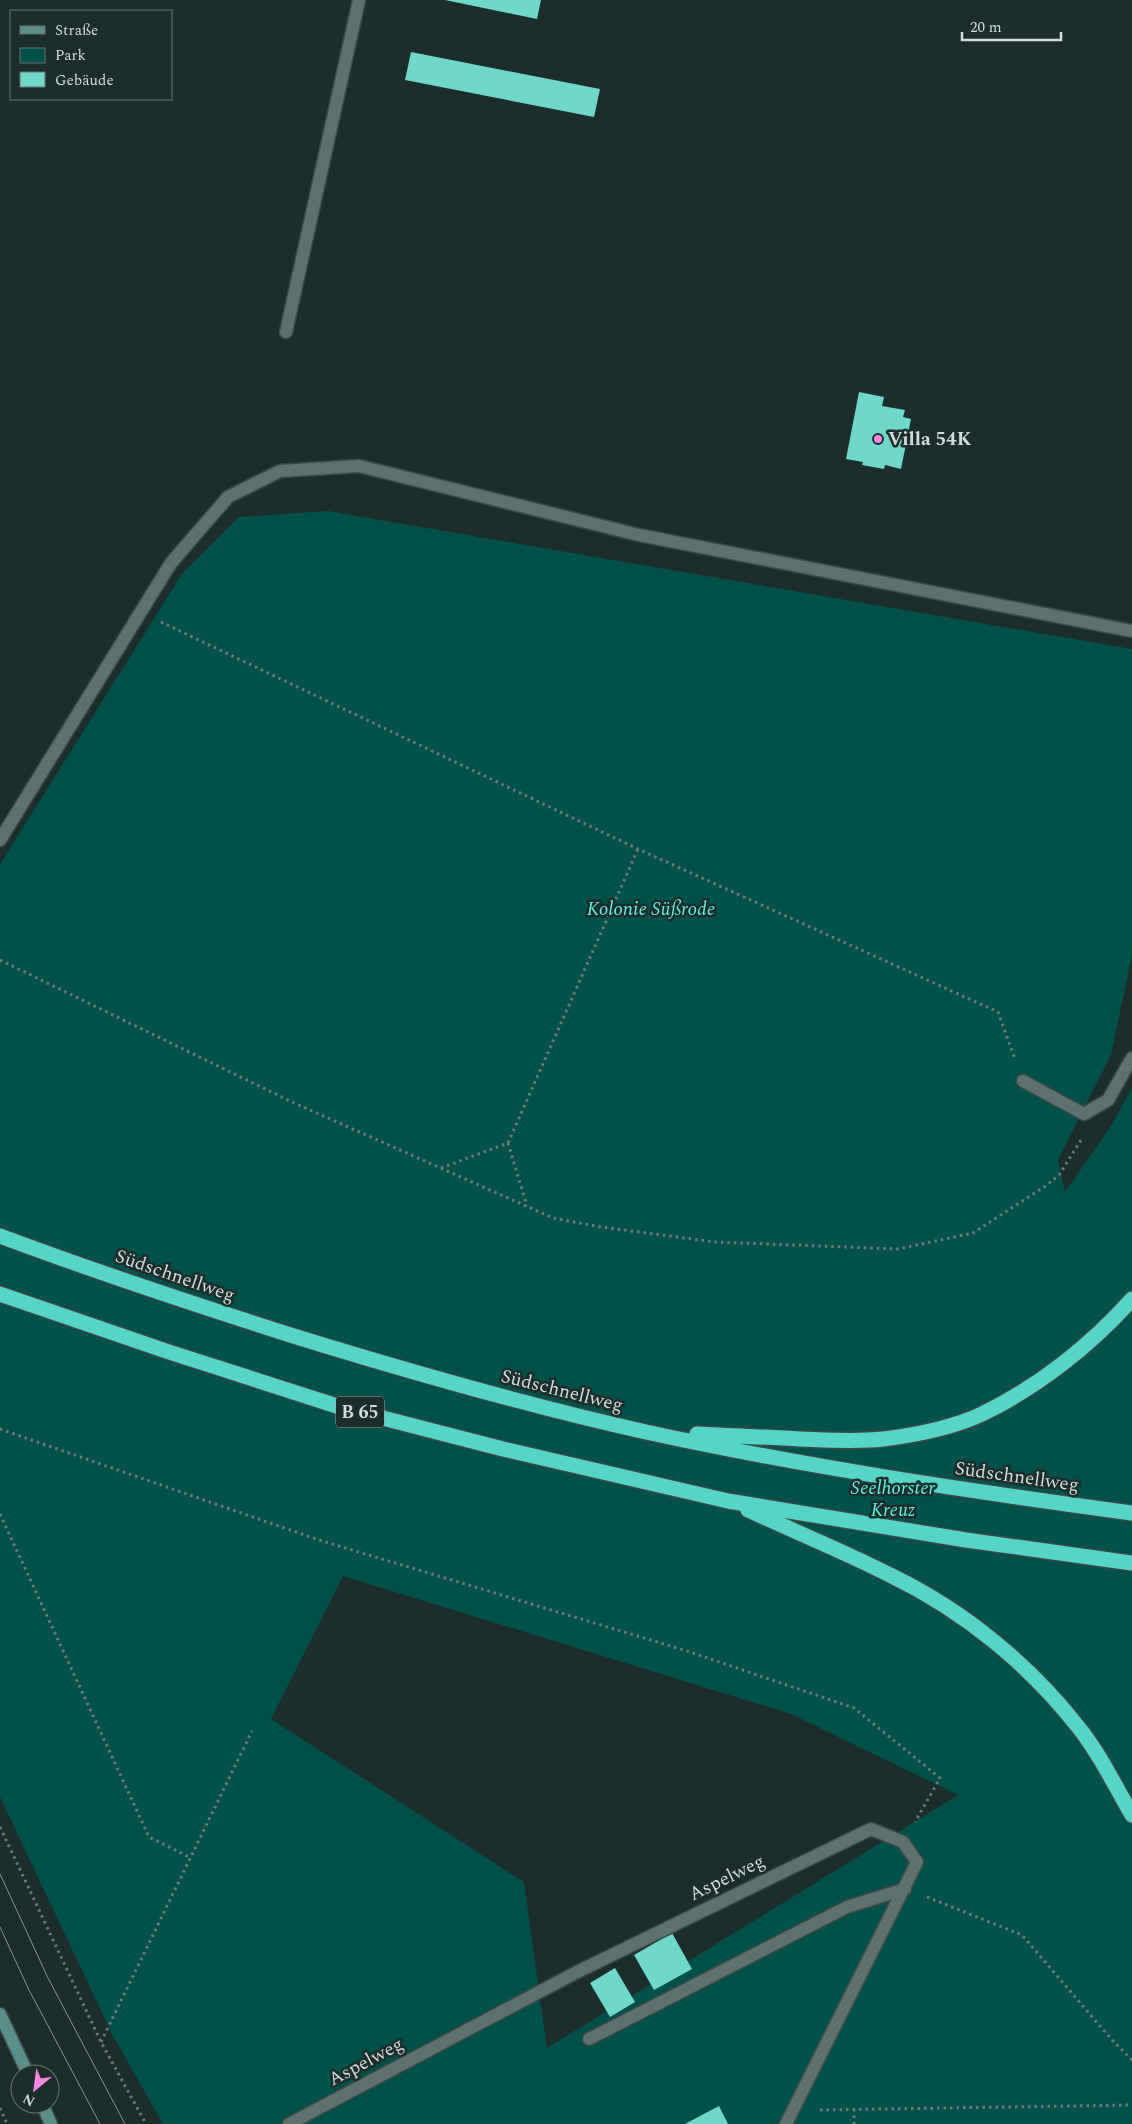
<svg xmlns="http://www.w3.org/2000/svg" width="1132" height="2124" viewBox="0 0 1132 2124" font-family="Spectral,serif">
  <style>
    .green { fill: #00514a; fill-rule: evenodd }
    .building { fill: #70d8cb }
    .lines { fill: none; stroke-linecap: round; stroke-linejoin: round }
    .lane-casing { stroke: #3a4a48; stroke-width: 15 }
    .secondary-casing { stroke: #3a4a48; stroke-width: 15 }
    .highway-casing { stroke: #3a4a48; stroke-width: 18 }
    .path { stroke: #6c7b79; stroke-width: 3; stroke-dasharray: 2.5 4; stroke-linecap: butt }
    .lane { stroke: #5d716e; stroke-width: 12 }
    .secondary { stroke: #5a8f89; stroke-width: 12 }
    .highway { stroke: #54d5c7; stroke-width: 15 }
    .tram { stroke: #889694; stroke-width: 1 }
    .poi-dot { fill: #fb86e4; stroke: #1c2e2c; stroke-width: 2 }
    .labels { text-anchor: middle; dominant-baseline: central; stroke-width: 5; stroke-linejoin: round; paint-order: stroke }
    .shield { fill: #1c2e2c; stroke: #9ba8a6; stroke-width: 1 }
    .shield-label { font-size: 18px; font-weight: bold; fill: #d2dddb }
    .poi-label { font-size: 19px; font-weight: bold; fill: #d2dddb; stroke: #1c2e2c; text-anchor: start }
    .park-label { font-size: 19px; font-style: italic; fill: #5cf3e2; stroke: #1c2e2c }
    .street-label { font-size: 19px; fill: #d2dddb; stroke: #1c2e2c }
  </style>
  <rect width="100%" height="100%" fill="#1c2e2c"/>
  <path class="green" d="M328 511 1132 649V955L1111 1055 1058 1160 1065 1192 1113 1123 1132 1087V2124H163L112 2034 0 1797V864L182 574 239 517ZM343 1576 791 1714 958 1795 547 2048 524 1882 271 1719Z"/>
  <path class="building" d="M445 0H541L537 19Z
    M411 52 600 89 594 117 405 80Z
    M859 392 884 397 882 406 905 410 903 417 911 419 901 469 885 465 884 469 862 465 863 462 846 459Z
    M672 1933 692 1969 654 1990 634 1955Z
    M615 1968 635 2002 610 2017 590 1983Z
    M719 2106 728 2124H685Z"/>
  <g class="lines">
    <g class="lane-casing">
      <path id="lane" d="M286 332 359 0
        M0 840 171 563 228 497 280 471 359 466 639 535 1132 631
        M1023 1081 1084 1114 1108 1100 1132 1058
        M589 2039 847 1907 905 1889
        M289 2124 577 1972 871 1829 903 1842 917 1862 786 2124"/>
    </g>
    <g class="secondary-casing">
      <path id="secondary" d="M0 2014 28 2074
        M42 2104 51 2124"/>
    </g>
    <g class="highway-casing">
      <path id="highway" d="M0 1236C99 1273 199 1306 300 1338 414 1373 529 1406 646 1432 806 1467 969 1491 1132 1513
        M0 1294 169 1352 340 1407 503 1449 728 1501 966 1540 1132 1563
        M697 1434C732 1436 766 1437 800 1439 827 1440 856 1442 883 1439 916 1435 952 1428 982 1414 1038 1387 1091 1345 1132 1299
        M748 1510C796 1532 845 1552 892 1576 964 1611 1030 1665 1079 1728 1100 1754 1115 1786 1132 1815"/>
    </g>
    <path class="path" d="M161 622 638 849 998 1012 1015 1059
      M0 960 292 1102 553 1218 601 1227 715 1242 898 1249 973 1233 1047 1185 1059 1175 1083 1137
      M508 1143 638 849
      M441 1168 508 1143 527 1206
      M0 1429 319 1540 684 1650 854 1708 940 1778 915 1822
      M0 1514 149 1837 191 1858
      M0 1827 101 2042 146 2124
      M927 1897 1022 1935 1112 2040 1132 2060
      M101 2042 252 1731
      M0 2108 7 2124
      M854 2109V2124
      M820 2110 1132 2105"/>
    <use href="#lane" class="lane"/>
    <use href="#secondary" class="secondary"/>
    <use href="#highway" class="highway"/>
    <path class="tram" d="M0 1874 48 1978 125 2124
      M0 1927 28 1988 100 2124"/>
  </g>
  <circle class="poi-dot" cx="878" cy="439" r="5"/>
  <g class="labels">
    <rect class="shield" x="336" y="1396.5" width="48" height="31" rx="4"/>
    <g class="shield-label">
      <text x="360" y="1412">B 65</text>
    </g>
    <g class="poi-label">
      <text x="888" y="439">Villa 54K</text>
    </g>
    <g class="park-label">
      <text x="651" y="909">Kolonie Süßrode</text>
      <text x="893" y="1488">Seelhorster<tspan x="893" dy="22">Kreuz</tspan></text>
    </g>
    <g class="street-label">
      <text transform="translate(175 1276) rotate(19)">Südschnellweg</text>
      <text transform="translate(562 1391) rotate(14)">Südschnellweg</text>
      <text transform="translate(1017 1477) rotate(8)">Südschnellweg</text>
      <text transform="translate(727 1878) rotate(-26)">Aspelweg</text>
      <text transform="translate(366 2062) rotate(-28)">Aspelweg</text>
    </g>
  </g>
  <rect x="10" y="10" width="162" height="90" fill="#1c2e2c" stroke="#657472"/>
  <rect x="20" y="26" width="25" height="8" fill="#5a8f89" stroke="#657472"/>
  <text x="55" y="35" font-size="15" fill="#d2dddb">Straße</text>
  <rect x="20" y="48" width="25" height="15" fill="#00514a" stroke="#657472"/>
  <text x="55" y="60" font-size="15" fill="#d2dddb">Park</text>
  <rect x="20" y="72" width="25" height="15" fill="#70d8cb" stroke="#657472"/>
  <text x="55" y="85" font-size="15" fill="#d2dddb">Gebäude</text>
  <g transform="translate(35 2089) rotate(209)"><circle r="24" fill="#1c2e2c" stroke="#657472"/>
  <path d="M0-4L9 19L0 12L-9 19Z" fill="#fb86e4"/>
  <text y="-8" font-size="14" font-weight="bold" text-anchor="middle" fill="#d2dddb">N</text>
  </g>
  <path d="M962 32v8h99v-8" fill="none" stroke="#d2dddb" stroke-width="2.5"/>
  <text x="970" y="32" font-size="15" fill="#d2dddb" stroke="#1c2e2c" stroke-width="4" paint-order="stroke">20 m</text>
</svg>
